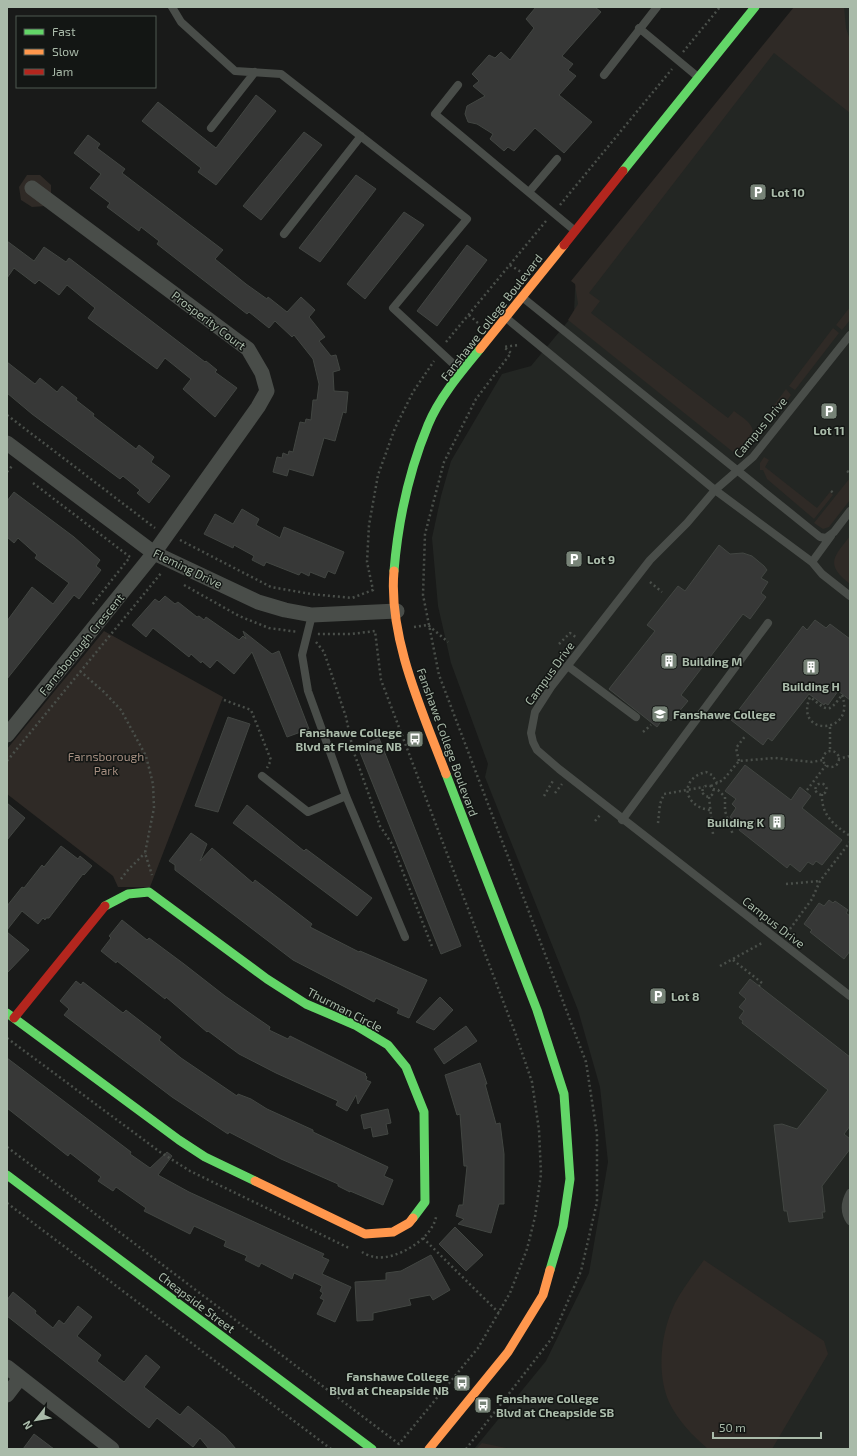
<svg xmlns="http://www.w3.org/2000/svg" width="857" height="1456" viewBox="0 0 857 1456" font-family="'Exo 2',sans-serif">
  <style>
    .built { fill: #232623 }
    .green { fill: #2f2a26 }
    .building { fill: #373837; stroke: #424642 }
    .lines { fill: none; stroke-linecap: round; stroke-linejoin: round }
    .path { stroke: #4a4f4a; stroke-width: 2.5; stroke-dasharray: 2 3; stroke-linecap: butt }
    .lane { stroke: #494d49; stroke-width: 8 }
    .street { stroke: #494d49; stroke-width: 15 }
    .fast { stroke: #63d668; stroke-width: 9 }
    .slow { stroke: #ff974d; stroke-width: 9 }
    .jam { stroke: #b3261e; stroke-width: 9 }
    .labels { text-anchor: middle; dominant-baseline: central; stroke-width: 3; stroke-linejoin: round; paint-order: stroke }
    .poi-label { font-size: 12px; font-weight: bold; fill: #aba; stroke: #131614; text-anchor: start }
    .street-label { font-size: 12px; fill: #aba; stroke: #131614 }
    .park-label { font-size: 12px; fill: #a68f81; stroke: #131614 }
  </style>
  <rect width="100%" height="100%" fill="#191a19"/>
  <path class="built" d="M805 7H850V1449H474L546 1361 589 1273 608 1162 600 1087 578 1010 485 777 488 764 451 663 438 606 432 538 441 496 451 461 502 374 531 366 574 314 575 288Z"/>
  <path class="green" d="M794 7H844L846 28 850 40V113L774 53 589 293 600 301 591 313 728 418 734 411C739 415 748 420 751 426 758 437 741 448 733 452L568 320 578 304 575 284 571 281Z
    M27 175H40L51 185V196L46 206 32 207 21 200 19 187Z
    M850 307V320L842 330 836 325Z
    M833 328 839 333 795 390 789 386Z
    M786 389 791 395 778 413 767 419V415Z
    M764 457 769 460 765 467 817 508 830 492 833 495 814 519 767 479 763 470H760V463Z
    M850 478V500L829 527 823 529 814 523Z
    M850 536V584C825 564 833 558 850 536Z
    M104 631 223 697 150 887H118L113 876 7 794V749Z
    M704 1260 824 1341 828 1354 772 1449H708C693 1436 678 1421 669 1402 656 1372 661 1332 675 1303 683 1288 694 1274 704 1260Z
    M482 1443 511 1449H476Z"/>
  <path class="building" d="M536 7H595L601 12 562 56 573 64 568 70 576 76 559 95 592 122 564 153 535 128 514 151 508 147 504 151 490 139 493 134 477 124 468 122 465 114 467 106 485 96 473 86 479 81 472 74 489 55 495 58 501 52 510 60 534 28 526 19Z
    M256 95 276 111 216 185 198 172 201 168 142 121 158 102 216 148Z
    M304 132 322 145 261 220 243 206Z
    M88 135 100 144 97 148 125 169 122 173 223 250 215 259 246 284 267 299 268 297 287 312 301 297 315 310 309 317 325 337 319 341 331 356 336 355 340 370 333 372 334 391 348 392 346 413 343 412 335 441 324 438 313 476 289 469 287 476 273 472 277 457 282 458 283 453 288 455 289 451 293 452 300 422 305 423 306 419 311 420 313 400H317L319 384 313 359 294 335 292 337 275 321 269 328 249 312 247 314 157 244 159 241 141 227 139 231 107 207 110 203 90 188 101 174 74 153Z
    M356 175 376 189 320 262 299 248Z
    M404 212 424 225 365 299 347 284Z
    M7 241 34 261 44 247 66 262 69 258 205 362 206 361 217 370 215 372 237 388 215 417 183 389 191 379 165 358 157 369 100 327 88 318 95 308 67 285 59 295 39 280 35 284 14 268 7 278Z
    M467 245 487 260 437 326 417 311Z
    M7 362 35 384 40 378 57 392 62 386 77 398 76 400 94 414 93 416 136 449 139 445 154 457 151 462 170 476 149 503 137 493 140 490 123 476 120 479 32 414 7 393Z
    M14 492 74 537 100 560 96 566 101 570 79 599 74 595 7 679V621L32 587 53 604 69 583 35 558 37 555 18 538 14 543 7 537V501Z
    M242 509 259 519 256 525 280 538 284 527 344 552 335 574 328 571 325 578 310 572 309 576 301 572 299 575 266 562 264 566 252 560 254 556 234 545 233 548 204 534 215 514 233 524Z
    M719 545 730 554 743 553 752 556 764 566 767 570 761 578 768 582 761 593 766 597 750 619 743 614 681 695 688 701 671 721 665 716 657 727 609 689 655 631 647 625 666 601 678 586 685 591Z
    M165 596 175 604 178 602 197 617 199 616 204 620 206 617 239 640 243 636 246 639 243 631 272 654 279 651 309 729 287 737 252 652 234 674 217 660 210 668 202 661 201 663 191 654 189 657 153 628 146 637 132 625 155 599 159 602Z
    M815 620 826 628 830 624 850 639V700L838 691 828 705 825 703 824 705 809 694 772 741 768 738 763 745 731 720 803 626 807 630Z
    M228 717 250 724 218 812 195 806Z
    M379 738 461 946 441 954 358 747Z
    M745 765 791 800 800 787 811 796 802 808 842 840 822 865 816 861 813 865 808 862 800 872 790 864 787 868 739 830 742 826 730 817 736 808 732 804 736 799 725 791Z
    M7 803 25 818 7 840Z
    M247 805 304 851 306 849 372 898 357 916 233 823Z
    M191 833 207 844 200 861 212 848 253 883 255 880 290 907 312 924 310 927 359 952 360 951 427 980 409 1018 397 1013 399 1009 376 998 374 1002 293 960 175 870V865L169 861Z
    M61 846 78 859 80 856 92 866 84 875 83 874 49 918H46L45 920 43 918 38 924 22 911 7 930V906L22 887 24 888 42 865 44 867Z
    M829 900 833 903 835 901 848 910 846 913 850 916V951L844 959 810 932 812 930 804 924 819 903 824 906Z
    M122 920 147 940 149 938 184 964 225 996 270 1027 269 1030 288 1039 290 1036 366 1074 365 1075 367 1077 366 1080 371 1082 358 1104 356 1095 347 1111 336 1105 338 1101 276 1073 239 1054 208 1031 207 1032 166 997 165 999 117 961 116 963 101 951 111 938 109 936Z
    M7 932 29 950 7 973Z
    M750 979 850 1057V1126L844 1134 850 1139V1149L822 1186 825 1212H822L823 1218 789 1222 787 1211H784L774 1125 782 1124 797 1129 828 1090 742 1023 743 1021 739 1018 744 1011 739 1007 746 999 739 993Z
    M76 981 81 985 83 982 123 1013 126 1010 161 1037 159 1040 181 1058 237 1096 238 1094 251 1099 267 1109 313 1130V1132L388 1167 384 1176 393 1180 383 1205 350 1191V1192L338 1186V1184L281 1159 229 1132 228 1134 172 1097 64 1015 69 1009 60 1001Z
    M440 997 453 1010 434 1030 416 1022Z
    M466 1026 477 1041 444 1064 434 1049Z
    M7 1058 131 1152 130 1154 150 1168 167 1152 172 1156 158 1175 189 1192 324 1254 322 1257 329 1260 322 1274 351 1287 335 1322 317 1314 324 1300 320 1298 323 1293 320 1291 322 1286 294 1273 292 1279 261 1263 259 1267 245 1260 247 1256 224 1246 226 1241 194 1226 190 1234 144 1211 146 1208 116 1187 113 1191 98 1181 101 1177 70 1153 68 1156 7 1108Z
    M480 1063 487 1084H485L496 1124 500 1123 504 1154V1204H499L491 1233 458 1224 464 1219 456 1216 459 1205H463L467 1166H464L460 1114 457 1115 445 1075Z
    M388 1109 391 1123 386 1124 388 1134 373 1137 371 1127 364 1129 361 1115Z
    M455 1227 483 1255 466 1271 439 1244Z
    M431 1255 450 1290 433 1300 430 1295 409 1299 411 1305 373 1313V1320L357 1321 355 1282 386 1280V1273L401 1271Z
    M13 1292 36 1311 35 1313 53 1328 59 1320 64 1324 78 1306 92 1317 77 1336 101 1355 97 1361 124 1382 146 1355 160 1367 144 1387 180 1415 188 1406 225 1436 236 1449H209L200 1438 193 1447 157 1418 149 1428 7 1316V1300Z
    M34 1434 54 1449H23Z"/>
  <g class="lines">
    <path class="path" d="M683 52 720 7
      M560 205 672 69
      M510 265 521 272
      M469 315 479 324
      M446 342 546 221
      M7 415 155 528
      M847 471 850 473
      M7 472 12 466 13 467
      M33 483 130 557 92 605
      M831 491 835 494
      M180 540 271 587 311 594 352 598 373 590 367 562 369 525 378 475 395 428 413 392 434 361
      M650 582 662 592
      M184 585 239 616 269 628 298 632
      M414 627 428 625 448 642
      M316 642 324 652 346 717 353 750 380 826 392 844 433 949
      M559 644 570 633 577 638
      M80 671 104 692 121 710 146 756 153 784 154 808 145 853 152 875
      M842 695C857 735 793 737 810 697 828 711 828 714 842 695Z
      M224 700 251 710 271 760 267 768
      M830 727V752
      M643 732 651 725
      M823 759a8 8 0 1 1 16 0a8 8 0 1 1-16 0Z
      M838 759 850 756
      M7 761 162 572
      M739 761 736 748 746 735
      M815.5 789a5.5 5.5 0 1 1 11 0a5.5 5.5 0 1 1-11 0Z
      M702.5 791a5.5 5.5 0 1 1 11 0a5.5 5.5 0 1 1-11 0Z
      M711 786 723 780 739 761 775 758 812 762 823 760
      M713 789 718 790 725 797V811L733 835
      M807 790 826 765
      M555 793 562 784
      M822 794C821 815 834 825 850 836
      M544 796 554 779
      M709 797 713 834
      M710 810C684 807 678 779 706 772L712 775 717 783
      M595 821 600 815
      M658 823 660 804 664 794 704 787
      M121 879 127 871 145 853
      M786 884 820 881
      M787 933 812 899 820 881 850 842
      M733 960 762 983 759 986
      M720 966 762 943
      M7 1038 160 1152 190 1171 349 1248
      M7 1147 399 1444 478 1348 510 1293 527 1249 535 1217 541 1174 539 1130 532 1082 516 1035 381 680 375 631 351 634H317
      M7 1203 331 1449
      M423 1238 499 1313
      M362 1252C365 1254 370 1256 374 1257 396 1261 432 1239 436 1217
      M466 1449 552 1338 581 1271 597 1202V1134L586 1062 439 675 423 595 425 534 444 462 476 399 511 353 504 347 518 345"/>
    <path class="lane" d="M172 7 181 22 235 71 281 74 467 219 393 308 461 371
      M639 28 698 77
      M604 75 657 7
      M458 85 435 114 574 230
      M211 128 255 72
      M529 192 557 159
      M284 234 361 136
      M522 297 820 537 826 538 834 532 850 511
      M505 317 715 490 812 562 822 574 850 596
      M850 335 753 457 715 490 687 523 650 560 551 687 535 712 531 733 533 742 537 750 559 769 850 996
      M812 562 831 536
      M312 615 302 655 308 691 346 796 405 937
      M569 667 636 717
      M262 776 308 812 346 796
      M622 820 768 623
      M850 1193C845 1202 844 1212 850 1221"/>
    <path class="street" d="M7 443 154 553 258 602 285 610 312 615 397 611
      M7 735 154 553 258 407 267 391 262 373 248 349 32 188
      M7 1367 112 1449
      M7 1395 20 1378"/>
    <path class="fast" d="M623 171 755 7
      M394 571C398 522 409 471 428 425 439 398 461 372 480 349
      M446 774 537 1010 564 1094 570 1179 563 1226 550 1270
      M105 906 128 894 149 892 267 979 306 1004 355 1025 388 1045 406 1067 424 1112 425 1202 413 1218
      M7 1013 179 1140 205 1157 255 1181
      M7 1175 372 1449"/>
    <path class="slow" d="M480 349 564 245
      M394 571C388 638 423 713 446 774
      M255 1181 365 1234 393 1232 409 1223 413 1218
      M429 1449 508 1352 543 1295 550 1270"/>
    <path class="jam" d="M564 245 623 171
      M14 1018 105 906"/>
  </g>
  <defs>
    <g id="parking-square" transform="scale(0.9)"><rect x="-9" y="-9" width="18" height="18" rx="4" fill="#778377" stroke="#131614"/><path d="M-3.5-5.5H1a3.5 3.5 0 0 1 0 7H-1V5.5H-3.5ZM-1-3.4V-.6H.8a1.4 1.4 0 0 0 0-2.8Z" fill="#fff"/></g>
    <g id="building-square" transform="scale(0.9)"><rect x="-9" y="-9" width="18" height="18" rx="4" fill="#778377" stroke="#131614"/><path d="M-4-6H4V6H1V3H-1V6H-4ZM-2.5-4.3h1.7v1.8h-1.7ZM.8-4.3h1.7v1.8H.8ZM-2.5-1h1.7V.8h-1.7ZM.8-1h1.7V.8H.8Z" fill="#fff"/></g>
    <g id="university-square" transform="scale(0.9)"><rect x="-9" y="-9" width="18" height="18" rx="4" fill="#778377" stroke="#131614"/><path d="M0-5L7-2L0 1L-7-2ZM-4 1L0 2.5L4 1V4Q0 6-4 4Z" fill="#fff"/></g>
    <g id="bus-square" transform="scale(0.9)"><rect x="-9" y="-9" width="18" height="18" rx="4" fill="#778377" stroke="#131614"/><path d="M-5-6H5V4H4V6H2V4H-2V6H-4V4H-5ZM-3.5-4V0h7V-4ZM-3.5 1.2v1.5H-2V1.2ZM2 1.2v1.5H3.5V1.2Z" fill="#fff"/></g>
  </defs>
  <g fill-rule="evenodd">
    <use href="#parking-square" x="758" y="192"/>
    <use href="#parking-square" x="829" y="411"/>
    <use href="#parking-square" x="574" y="559"/>
    <use href="#building-square" x="669" y="661"/>
    <use href="#building-square" x="811" y="667"/>
    <use href="#university-square" x="660" y="714"/>
    <use href="#bus-square" x="415" y="739"/>
    <use href="#building-square" x="777" y="822"/>
    <use href="#parking-square" x="658" y="996"/>
    <use href="#bus-square" x="462" y="1383"/>
    <use href="#bus-square" x="483" y="1405"/>
  </g>
  <g class="labels">
    <g class="poi-label">
      <text x="771" y="192">Lot 10</text>
      <text x="829" y="430" text-anchor="middle">Lot 11</text>
      <text x="587" y="559">Lot 9</text>
      <text x="682" y="661">Building M</text>
      <text x="811" y="686" text-anchor="middle">Building H</text>
      <text x="673" y="714">Fanshawe College</text>
      <text x="402" y="732" text-anchor="end">Fanshawe College<tspan x="402" dy="14">Blvd at Fleming NB</tspan></text>
      <text x="764" y="822" text-anchor="end">Building K</text>
      <text x="671" y="996">Lot 8</text>
      <text x="449" y="1376" text-anchor="end">Fanshawe College<tspan x="449" dy="14">Blvd at Cheapside NB</tspan></text>
      <text x="496" y="1398">Fanshawe College<tspan x="496" dy="14">Blvd at Cheapside SB</tspan></text>
    </g>
    <g class="street-label">
      <text transform="translate(491 317) rotate(-52)">Fanshawe College Boulevard</text>
      <text transform="translate(209 320) rotate(37)">Prosperity Court</text>
      <text transform="translate(760 427) rotate(-50)">Campus Drive</text>
      <text transform="translate(188 568) rotate(26)">Fleming Drive</text>
      <text transform="translate(81 644) rotate(-51)">Farnsborough Crescent</text>
      <text transform="translate(549 673) rotate(-54)">Campus Drive</text>
      <text transform="translate(448 742) rotate(70)">Fanshawe College Boulevard</text>
      <text transform="translate(774 922) rotate(38)">Campus Drive</text>
      <text transform="translate(345 1009) rotate(27)">Thurman Circle</text>
      <text transform="translate(197 1302) rotate(37)">Cheapside Street</text>
    </g>
    <g class="park-label">
      <text x="106" y="756">Farnsborough<tspan x="106" dy="14">Park</tspan></text>
    </g>
  </g>
  <rect width="857" height="1456" fill="none" stroke="#aabbaa" stroke-width="16"/>
  <rect x="16" y="16" width="140" height="72" fill="#131614" stroke="#4f5850"/>
  <rect x="24" y="29" width="20" height="6" fill="#63d668" stroke="#4f5850"/>
  <text x="52" y="36" font-size="12" fill="#aabbaa">Fast</text>
  <rect x="24" y="49" width="20" height="6" fill="#ff974d" stroke="#4f5850"/>
  <text x="52" y="56" font-size="12" fill="#aabbaa">Slow</text>
  <rect x="24" y="69" width="20" height="6" fill="#b3261e" stroke="#4f5850"/>
  <text x="52" y="76" font-size="12" fill="#aabbaa">Jam</text>
  <g transform="translate(36 1420) rotate(239)" stroke="#131614" stroke-width="3" paint-order="stroke">
  <path d="M0-3L7 15L0 10L-7 15Z" fill="#aabbaa"/>
  <text y="-6" font-size="11" font-weight="bold" text-anchor="middle" fill="#aabbaa">N</text>
  </g>
  <path d="M713 1432v6h108v-6" fill="none" stroke="#aabbaa" stroke-width="2"/>
  <text x="719" y="1432" font-size="12" fill="#aabbaa" stroke="#131614" stroke-width="3" paint-order="stroke">50 m</text>
</svg>
